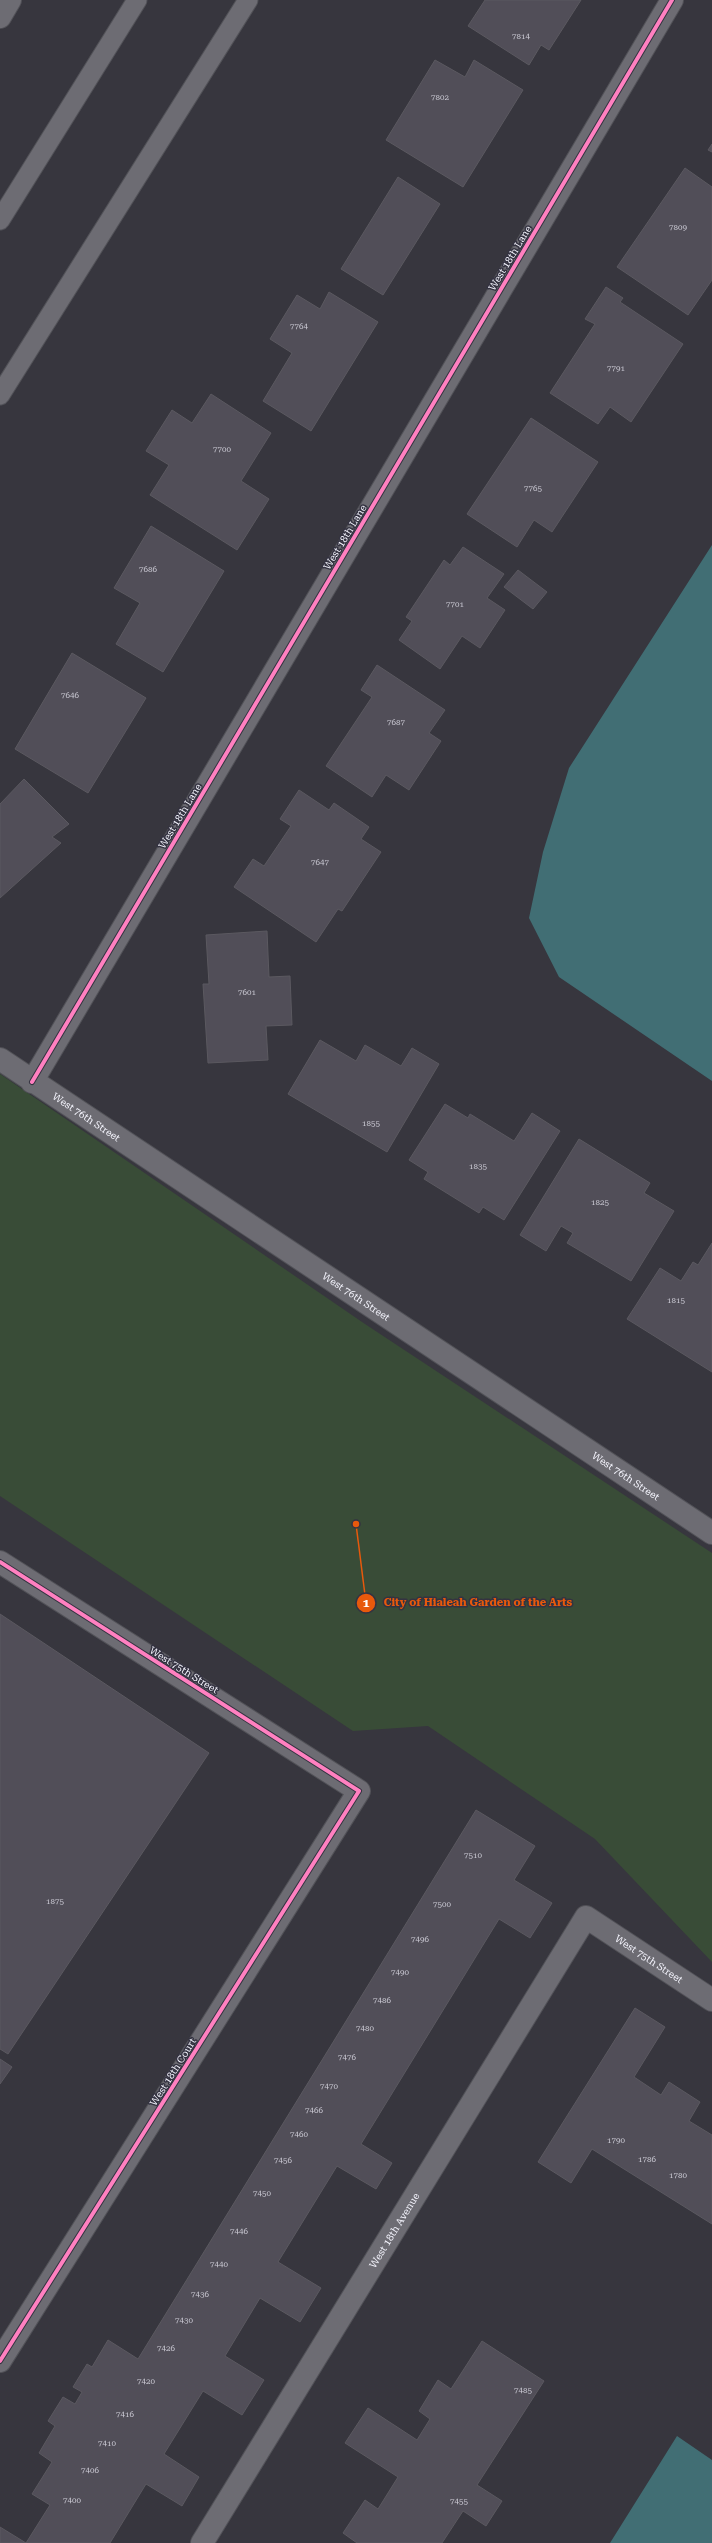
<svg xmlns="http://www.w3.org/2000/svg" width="712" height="2543" viewBox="0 0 712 2543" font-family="'Roboto Serif',serif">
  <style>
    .green { fill: #394c37 }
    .water { fill: #416e74 }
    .building { fill: #514e58; stroke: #5b5960 }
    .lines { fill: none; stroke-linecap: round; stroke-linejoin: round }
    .lane-casing { stroke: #525258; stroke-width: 21 }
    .street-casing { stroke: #525258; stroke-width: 24 }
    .secondary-casing { stroke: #525258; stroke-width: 24 }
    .lane { stroke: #6d6c73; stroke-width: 19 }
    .street { stroke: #6d6c73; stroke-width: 22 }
    .secondary { stroke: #6d6c73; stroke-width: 22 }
    .cycleway-casing { stroke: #343341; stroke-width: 6 }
    .cycleway { stroke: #ff80c0; stroke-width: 4 }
    .labels { text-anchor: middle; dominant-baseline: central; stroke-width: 3; stroke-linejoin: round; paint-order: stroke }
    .number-label { font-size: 8px; fill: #cbcad4 }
    .street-label { font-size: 10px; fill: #f4f4fd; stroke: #343341 }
    .leader { fill: none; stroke: #e8590c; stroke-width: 1.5 }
    .callout-dot { fill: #e8590c; stroke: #343341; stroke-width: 1.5 }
    .mark-label { font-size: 12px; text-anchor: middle; font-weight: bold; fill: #fff }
    .callout-label { font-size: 11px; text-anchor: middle; font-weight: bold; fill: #e8590c; stroke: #343341; stroke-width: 3; stroke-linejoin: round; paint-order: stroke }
  </style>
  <rect width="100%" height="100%" fill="#37363e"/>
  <path class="green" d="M0 1074 365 1324 712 1553V1962L595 1839 428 1726 353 1731 0 1496Z"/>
  <path class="water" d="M712 545V1081L559 977 529 918 543 852 569 768Z
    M677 2436 712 2460V2543H610Z"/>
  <path class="building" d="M485 0H581L549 50 541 45 529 65 468 26Z
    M435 60 465 77 474 60 523 90 463 187 386 140Z
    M712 144V152L708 150Z
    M685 168 712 187V280L688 315 617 267Z
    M398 177 440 204 383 295 341 269Z
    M606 287 623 298 620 302 683 344 631 422 610 407 598 424 550 393 595 324 585 319Z
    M329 292 378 322 311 431 263 401 292 353 270 339 297 295 320 309Z
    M211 394 271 433 241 481 269 499 237 550 150 495 169 465 146 451 172 410 192 423Z
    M531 418 598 462 552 532 534 520 517 547 467 514Z
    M151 526 224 571 163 672 116 644 140 603 114 588Z
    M463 547 504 574 487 598 505 610 480 648 462 636 440 669 399 640 412 621 406 617 444 560 450 565Z
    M518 570 547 592 533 609 504 587Z
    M72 653 146 698 88 793 15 749Z
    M377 665 445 710 429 733 441 741 409 790 386 775 372 797 326 766 372 697 361 690Z
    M24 779 69 824 52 837 61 843 0 898V804Z
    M299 790 329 810 334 803 369 827 361 839 381 852 342 911 338 909 316 942 234 887 253 859 264 866 291 826 280 819Z
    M267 931 269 977 290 976 292 1025 266 1026 268 1060 208 1063 203 984H209L206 935Z
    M320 1040 356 1061 365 1045 401 1066 412 1048 439 1064 387 1152 288 1094Z
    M445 1104 468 1118 470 1114 514 1141 532 1113 560 1131 504 1220 483 1207 479 1213 424 1179 428 1172 409 1160Z
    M579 1139 650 1183 644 1193 674 1211 631 1281 567 1243 573 1233 561 1226 546 1251 520 1235Z
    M712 1243V1372L627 1319 660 1268 681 1281 693 1262 698 1265Z
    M0 1614 209 1753 8 2054 0 2049Z
    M476 1810 535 1846 514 1880 552 1903 530 1938 499 1919 361 2144 392 2163 376 2189 337 2166 278 2262 321 2288 300 2322 260 2298 225 2356 264 2380 242 2415 203 2391 164 2454 199 2477 182 2506 146 2484 110 2543H26L50 2505 32 2494 52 2462 39 2453 55 2426 48 2421 63 2397 75 2404 82 2392 73 2387 87 2364 92 2367 108 2340 138 2359Z
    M635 2008 665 2027 634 2077 661 2095 669 2082 700 2102 689 2121 712 2135V2224L592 2149 571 2183 538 2162Z
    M0 2059 12 2067 0 2084Z
    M482 2341 544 2381 477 2485 502 2501 486 2526 463 2511 442 2543H357L343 2533 365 2500 378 2509 398 2477 345 2443 368 2408 417 2440 430 2419 419 2411 438 2380 451 2389Z
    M0 2527 26 2543H0Z"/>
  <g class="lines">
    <g class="lane-casing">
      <path id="lane" d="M0 220 137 0
        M0 395 248 0"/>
    </g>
    <g class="street-casing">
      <g id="street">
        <path d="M0 17 10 0"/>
        <path d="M32 1082 672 0"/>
        <path d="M0 1562 359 1791 0 2361"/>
        <path id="s1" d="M202 2543 586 1917 712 2000"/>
      </g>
    </g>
    <g class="secondary-casing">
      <g id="secondary">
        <path id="s2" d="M0 1059 712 1533"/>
      </g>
    </g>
    <use href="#lane" class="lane"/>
    <use href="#street" class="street"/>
    <use href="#secondary" class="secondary"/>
    <g class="cycleway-casing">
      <path id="cycleway" d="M32 1082 672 0
        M0 1562 359 1791 0 2361"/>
    </g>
    <use href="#cycleway" class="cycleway"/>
  </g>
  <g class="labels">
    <g class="number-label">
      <text x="521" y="36">7814</text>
      <text x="440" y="97">7802</text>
      <text x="678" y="227">7809</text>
      <text x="299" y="326">7764</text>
      <text x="616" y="368">7791</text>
      <text x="222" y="449">7700</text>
      <text x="533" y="488">7765</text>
      <text x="148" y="569">7686</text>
      <text x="455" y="604">7701</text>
      <text x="70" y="695">7646</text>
      <text x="396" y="722">7687</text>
      <text x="320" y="862">7647</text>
      <text x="247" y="992">7601</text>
      <text x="371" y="1123">1855</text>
      <text x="478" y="1166">1835</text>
      <text x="600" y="1202">1825</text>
      <text x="676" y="1300">1815</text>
      <text x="473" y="1855">7510</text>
      <text x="55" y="1901">1875</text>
      <text x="442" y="1904">7500</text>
      <text x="420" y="1939">7496</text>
      <text x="400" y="1972">7490</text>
      <text x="382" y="2000">7486</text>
      <text x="365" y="2028">7480</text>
      <text x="347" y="2057">7476</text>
      <text x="329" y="2086">7470</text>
      <text x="314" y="2110">7466</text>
      <text x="299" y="2134">7460</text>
      <text x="616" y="2140">1790</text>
      <text x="647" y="2159">1786</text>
      <text x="283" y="2160">7456</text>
      <text x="678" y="2175">1780</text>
      <text x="262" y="2193">7450</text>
      <text x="239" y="2231">7446</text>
      <text x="219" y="2264">7440</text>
      <text x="200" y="2294">7436</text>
      <text x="184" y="2320">7430</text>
      <text x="166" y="2348">7426</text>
      <text x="146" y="2381">7420</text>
      <text x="523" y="2390">7485</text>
      <text x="125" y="2414">7416</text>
      <text x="107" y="2443">7410</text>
      <text x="90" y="2470">7406</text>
      <text x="72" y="2500">7400</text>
      <text x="459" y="2501">7455</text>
    </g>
    <g class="street-label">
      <text transform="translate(510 258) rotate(-59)">West 18th Lane</text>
      <text transform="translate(345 537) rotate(-59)">West 18th Lane</text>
      <text transform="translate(180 816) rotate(-59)">West 18th Lane</text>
      <text stroke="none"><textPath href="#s2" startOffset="104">West 76th Street</textPath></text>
      <text stroke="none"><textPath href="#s2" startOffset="428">West 76th Street</textPath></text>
      <text stroke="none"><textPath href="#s2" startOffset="752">West 76th Street</textPath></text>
      <text transform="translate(184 1670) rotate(32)">West 75th Street</text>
      <text stroke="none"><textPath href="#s1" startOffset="810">West 75th Street</textPath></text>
      <text transform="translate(173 2072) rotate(-58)">West 18th Court</text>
      <text stroke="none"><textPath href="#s1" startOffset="367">West 18th Avenue</textPath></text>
    </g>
  </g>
  <path class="leader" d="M356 1524L366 1603"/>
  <g class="callout-dot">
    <circle cx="356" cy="1524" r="4"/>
    <circle cx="366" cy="1603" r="10"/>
  </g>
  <g class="mark-label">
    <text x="366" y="1607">1</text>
  </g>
  <g class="callout-label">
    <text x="478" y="1606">City of Hialeah Garden of the Arts</text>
  </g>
</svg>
